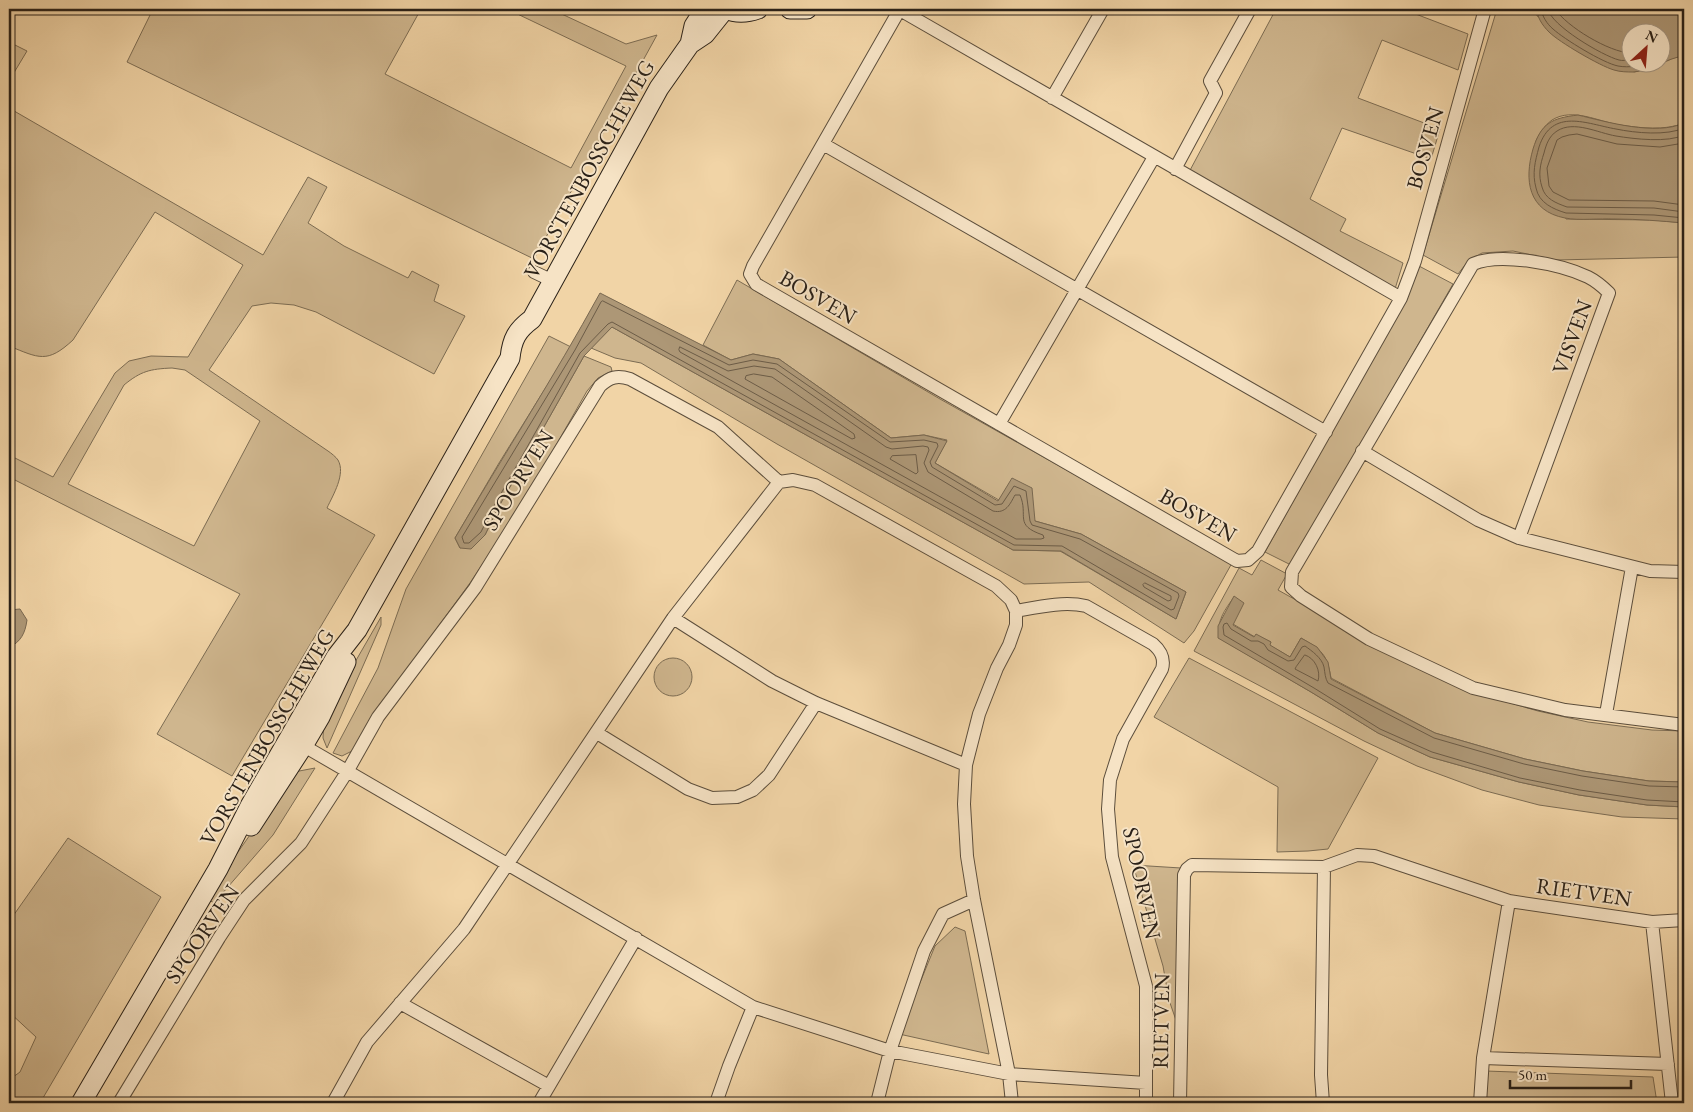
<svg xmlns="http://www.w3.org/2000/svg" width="1693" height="1112" viewBox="0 0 1693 1112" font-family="'EB Garamond',serif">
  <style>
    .green { fill: #cfb68e; stroke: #7c6c53; fill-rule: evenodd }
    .water { fill: #ad9776; stroke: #796850; fill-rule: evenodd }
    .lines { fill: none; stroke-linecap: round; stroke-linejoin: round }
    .shore { stroke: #6c5c47; stroke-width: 1 }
    .street-casing { stroke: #5c4e3c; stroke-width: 14 }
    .secondary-casing { stroke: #2a2118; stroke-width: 21 }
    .street { stroke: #f6e3c5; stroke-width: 12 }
    .secondary { stroke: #f6e3c5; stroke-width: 19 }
    .labels { text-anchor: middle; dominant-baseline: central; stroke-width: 4; stroke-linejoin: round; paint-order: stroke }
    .street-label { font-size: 22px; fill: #2a2118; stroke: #f6e3c5 }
  </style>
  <rect width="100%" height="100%" fill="#f1d4a6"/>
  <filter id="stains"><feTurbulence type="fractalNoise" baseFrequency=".004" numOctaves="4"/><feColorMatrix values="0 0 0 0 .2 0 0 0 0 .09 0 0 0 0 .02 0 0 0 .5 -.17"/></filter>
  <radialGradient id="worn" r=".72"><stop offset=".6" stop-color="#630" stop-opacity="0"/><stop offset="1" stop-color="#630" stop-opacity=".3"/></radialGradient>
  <path class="green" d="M153 9H421L385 74 571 168 626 66 507 9H551L626 44 657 35 534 259 127 62Z
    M1276 9H1414L1413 13 1468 34 1458 70 1382 40 1358 98 1440 129 1431 159 1342 128 1310 199 1346 219 1340 231 1403 263 1395 289 1188 174Z
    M1497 9H1537V16L1634 72 1652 68 1673 58 1684 56V123C1665 131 1640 128 1620 125 1599 122 1573 107 1552 120 1544 126 1540 133 1536 141L1566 219 1654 220 1684 223V257L1556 260 1513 251 1482 253 1469 260 1458 274 1423 255Z
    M9 42 27 51 9 81Z
    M9 108 263 255 308 177 327 187 308 223 344 246 408 278 412 271 439 285 434 301 465 316 434 374 316 312 294 305 271 303 252 306 209 370 328 451C331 453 336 457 338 460 346 474 333 495 327 508L375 535 232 776 157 734 240 594 9 477V455L53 477 115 373 129 361 151 356 188 357 243 265 155 212 73 340C47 364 39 358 9 346ZM172 368 185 370 260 421 194 546 68 484 124 385C141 371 150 369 172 368Z
    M1419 266 1453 284 1291 565 1265 552 1408 295Z
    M737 280 940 399 1232 563 1194 631 1184 643 1089 582 1024 584 777 444 641 363 615 358 591 348 612 327 1013 550 1060 551 1176 619 1186 592 1081 534 1035 521 935 463 947 440 924 435 891 438 779 359 753 354 731 360 703 345Z
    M549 336 571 347 499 463 455 538 460 548 485 535 498 508 584 356 611 367 612 371 598 378 587 391 523 503 470 583 378 709 354 750 342 756 333 753 378 668 406 589Z
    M1261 560 1287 574 1278 590 1375 644 1483 695 1538 711 1588 722 1652 730 1684 731V782L1649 781 1583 771 1525 759 1435 733 1331 678C1327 654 1322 650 1301 638L1290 657 1269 645 1271 642 1256 635 1255 637 1233 624 1234 597C1224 611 1217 620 1219 638L1311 692 1378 733 1430 757 1519 782 1579 795 1647 805 1684 807V819L1622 817 1539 805 1482 790 1417 766 1364 741 1194 651 1239 568 1252 575Z
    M381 617V625L327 748 323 738 324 716Z
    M654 677a19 19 0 1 1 38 0a19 19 0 1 1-38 0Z
    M1189 658 1378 758 1328 849 1308 851 1277 852 1278 787 1154 717Z
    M315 768 273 835 214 903 209 900 231 862 294 772Z
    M68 838 161 897 40 1103H9V1080L20 1072 36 1037 9 1012V913L13 916Z
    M1133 865 1181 868 1178 1026 1169 1000 1163 966Z
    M955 927 965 931 989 1054 899 1034 935 946Z
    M1486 1071 1653 1077 1657 1103H1484Z"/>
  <path class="water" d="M1537 9H1684V56C1666 58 1652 71 1633 72 1628 72 1620 72 1614 70 1600 66 1559 42 1549 32 1542 25 1537 17 1537 9ZM1630 32H1660V62H1630Z
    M1578 115C1607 122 1656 136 1684 123V223C1661 221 1638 219 1615 219 1599 218 1580 221 1565 218 1528 211 1524 180 1533 149 1541 123 1552 118 1578 115Z
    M600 293 731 360 753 354 779 359 891 438 924 435 947 441 935 463 998 501 1012 478 1032 488 1035 521 1081 534 1186 592 1176 619 1061 551 1013 550 612 327 584 356 498 508 485 535 471 549 460 548 455 538C503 456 554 377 600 293Z
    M1234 596 1244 603 1233 625 1254 637 1256 634 1271 642 1270 645 1290 657 1301 638 1317 647 1328 662 1331 679 1435 733 1525 759 1583 771 1649 781 1684 782V807L1647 805 1579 795 1519 782 1430 757 1378 733 1311 692 1218 638V626Z
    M20 609 27 620C25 634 21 641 9 648V610Z"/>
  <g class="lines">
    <path class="shore" d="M1541 9C1542 16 1547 24 1553 29 1564 39 1603 63 1618 66 1629 68 1642 66 1653 62
      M1548 9C1550 25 1603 56 1619 60 1622 61 1627 60 1630 60
      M1555 9C1567 27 1609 52 1630 53
      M1684 128C1667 136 1635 133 1616 129 1587 124 1552 107 1539 147 1535 162 1532 173 1536 188 1539 203 1553 209 1566 213L1654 215 1684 218
      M1684 135C1668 143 1634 139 1616 136 1598 133 1574 120 1557 131 1549 136 1546 145 1544 153 1540 165 1538 175 1542 187 1545 199 1556 203 1567 207L1654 208 1684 212
      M1684 143 1660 147 1617 144 1577 134 1569 135 1562 137 1557 140 1547 168 1549 186 1553 192 1569 200 1654 201 1684 205
      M603 301 729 365 753 360 777 364 890 442 924 440 937 443 938 446 930 462 932 467 995 505 1002 504 1014 486 1026 491 1030 521 1032 525 1080 539 1178 593 1179 596 1174 609 1171 610 1062 546 1014 545 612 322 608 324 580 353 494 506 481 532 469 543H464L462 537 575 350 601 302Z
      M680 347 728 371 754 366 775 369 886 447 892 449 923 446 928 447 929 450 924 463 928 472 993 511C1006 514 1010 504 1015 495H1020C1029 516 1013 525 1043 535L1044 538 1041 539H1016L680 352 679 350Z
      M754 374 772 377 854 434 855 438 852 439 745 379 746 376Z
      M916 455 918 472 916 474 890 459 892 456Z
      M1145 583 1171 596V600L1168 601 1144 587 1143 585Z
      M1305 655C1315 658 1321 671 1318 681L1295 669 1296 667Z
      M1684 787 1649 786 1582 776 1524 764 1434 738 1328 683C1325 678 1325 673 1324 667 1322 658 1312 651 1305 646L1302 647 1294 660 1288 661 1268 650 1264 644 1258 641H1251L1231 629 1227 623 1224 624 1223 627 1224 635 1314 688 1380 729 1432 752 1520 778 1580 790 1647 800 1684 802"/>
    <g class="street-casing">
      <path id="street" d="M900 9 753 266 750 274 756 284 1237 561 1248 560 1258 551 1401 298 1415 261 1485 9
        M900 10 1401 298
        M1052 98 1103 9
        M823 144 1326 432
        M1175 169 1216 93 1210 81 1250 9
        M534 272 553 281
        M999 424 1154 157
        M1362 451 1478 520 1519 538 1650 571 1684 572
        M1519 538 1609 293C1603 287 1596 281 1588 277 1561 264 1500 252 1473 264L1292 572 1291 587 1301 596 1369 639 1473 688 1565 710 1684 725
        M1016 611C1038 607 1064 601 1086 606L1153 644C1161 651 1165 658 1162 669L1123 739 1110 780 1108 809 1112 857 1146 986V1103
        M673 618 772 681 816 703 966 765
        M1606 714 1632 567
        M597 733 688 789 712 798 737 797 753 790 769 775 816 703
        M297 742 753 1007 890 1051 1009 1074 1146 1083
        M1652 922 1672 1103
        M400 1003 549 1086
        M1483 1058 1668 1064
        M119 1103 219 938 244 900 301 843 347 772 378 717 475 588 600 386C610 377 617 375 630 379L718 427 779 482
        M333 1103 367 1042 464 929 673 618 779 482 793 480 815 485 996 586 1011 600 1016 611V625L1009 645 997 668 979 714 966 765 964 804 967 856 974 900 1009 1074 1012 1103
        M539 1103 636 938
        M716 1103 729 1066 753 1007
        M877 1103 890 1051 924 951 943 914 974 900
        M1180 1103 1184 875 1187 869 1192 865 1324 867 1357 855 1374 856 1509 901 1652 922 1684 920
        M1323 1103 1321 1075 1324 867
        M1480 1103 1483 1058 1509 901"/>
    </g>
    <g class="secondary-casing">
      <path id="secondary" d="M726 9C737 14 747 13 758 9
        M790 9H807
        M690 44 694 26 705 9
        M251 826 303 746 320 717 346 662
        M81 1103 218 869 250 806 306 709 336 657 357 630 510 358C512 339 517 330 532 319L659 88 690 44 705 34 725 9"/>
    </g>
    <use href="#street" class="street"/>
    <use href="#secondary" class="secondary"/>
  </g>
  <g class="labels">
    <g class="street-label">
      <text transform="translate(1425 148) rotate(-74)">BOSVEN</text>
      <text transform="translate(589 169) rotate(-61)">VORSTENBOSSCHEWEG</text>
      <text transform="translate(818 297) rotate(30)">BOSVEN</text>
      <text transform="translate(1572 337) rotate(-70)">VISVEN</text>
      <text transform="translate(518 480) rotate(-58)">SPOORVEN</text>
      <text transform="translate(1198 515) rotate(30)">BOSVEN</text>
      <text transform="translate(267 737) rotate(-60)">VORSTENBOSSCHEWEG</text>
      <text transform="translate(1142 883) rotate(78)">SPOORVEN</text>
      <text transform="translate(1584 892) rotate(8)">RIETVEN</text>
      <text transform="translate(202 934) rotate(-56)">SPOORVEN</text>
      <text transform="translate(1161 1021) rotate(-89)">RIETVEN</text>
    </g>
  </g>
  <rect width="1693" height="1112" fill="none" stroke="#f1d4a6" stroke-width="30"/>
  <rect x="10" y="10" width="1673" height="1092" fill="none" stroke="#2a2118" stroke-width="2.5"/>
  <rect x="15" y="15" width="1663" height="1082" fill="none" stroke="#2a2118"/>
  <g transform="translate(1646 48) rotate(26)"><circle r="24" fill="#f6e3c5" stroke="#a49580"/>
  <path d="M0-4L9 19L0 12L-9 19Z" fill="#8f2418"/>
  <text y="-8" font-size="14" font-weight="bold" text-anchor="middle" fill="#2a2118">N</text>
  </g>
  <path d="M1510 1080v8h121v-8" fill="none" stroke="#2a2118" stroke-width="2.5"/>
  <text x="1518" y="1080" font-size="15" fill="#2a2118" stroke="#f6e3c5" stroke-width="4" paint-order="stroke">50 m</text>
  <rect width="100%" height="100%" filter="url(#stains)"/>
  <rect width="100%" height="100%" fill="url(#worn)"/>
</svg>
